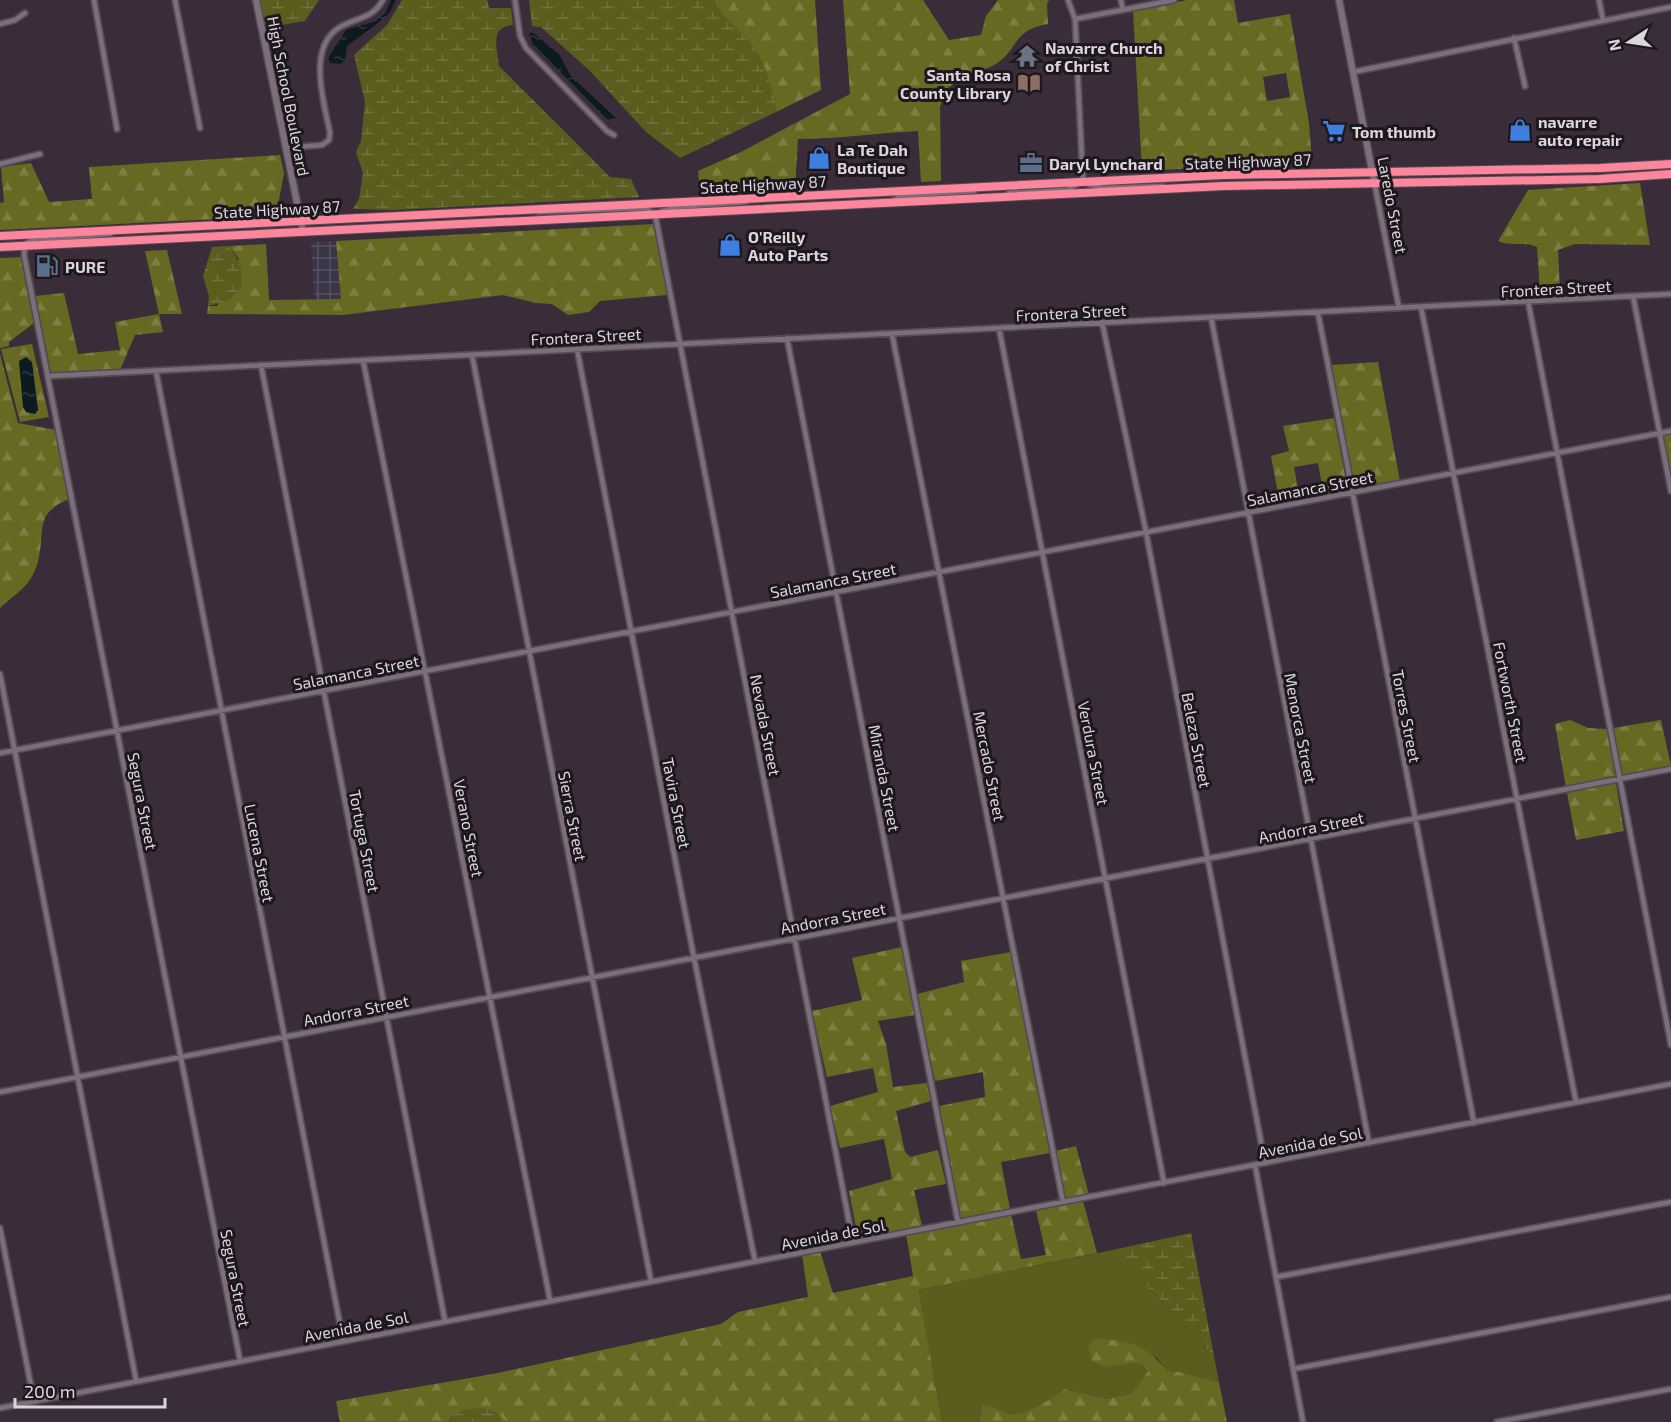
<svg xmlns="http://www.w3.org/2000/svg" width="1671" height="1422" viewBox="0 0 1671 1422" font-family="'Exo 2',sans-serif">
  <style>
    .industrial { fill: url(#industrial-grid) }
    .grass { fill: #5b5d1e }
    .forest { fill: url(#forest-firs); fill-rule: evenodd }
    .wetland { fill: url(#wetland-marsh) }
    .water { fill: url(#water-ripples) }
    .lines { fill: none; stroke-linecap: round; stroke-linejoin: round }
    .street-casing { stroke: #564b55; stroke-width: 8 }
    .secondary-casing { stroke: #564b55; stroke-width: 9 }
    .highway-casing { stroke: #564b55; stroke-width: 10 }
    .street { stroke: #7d6e7b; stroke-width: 4.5 }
    .secondary { stroke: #7d6e7b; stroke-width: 6 }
    .highway { stroke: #fd859c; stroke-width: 8 }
    .labels { text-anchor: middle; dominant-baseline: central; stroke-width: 6; stroke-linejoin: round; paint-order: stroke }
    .poi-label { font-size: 16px; font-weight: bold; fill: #ddd5dc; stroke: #1d181d; text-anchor: start }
    .street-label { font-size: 16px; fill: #ddd5dc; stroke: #1d181d }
  </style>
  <defs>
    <pattern id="industrial-grid" width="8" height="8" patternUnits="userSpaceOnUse" patternTransform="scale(1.5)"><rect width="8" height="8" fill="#3b3647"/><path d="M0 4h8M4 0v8" fill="none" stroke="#575261"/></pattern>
    <pattern id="forest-firs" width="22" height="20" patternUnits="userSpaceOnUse" patternTransform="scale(1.5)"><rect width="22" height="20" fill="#676922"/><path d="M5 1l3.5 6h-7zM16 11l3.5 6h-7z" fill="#7c7e42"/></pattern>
    <pattern id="wetland-marsh" width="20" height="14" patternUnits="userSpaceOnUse" patternTransform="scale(1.5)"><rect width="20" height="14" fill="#5b5d1e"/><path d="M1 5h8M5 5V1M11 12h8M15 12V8" fill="none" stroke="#72733e"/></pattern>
    <pattern id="water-ripples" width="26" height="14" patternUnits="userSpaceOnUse" patternTransform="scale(1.5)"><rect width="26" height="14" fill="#0c1a21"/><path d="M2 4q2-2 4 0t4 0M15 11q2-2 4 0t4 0" fill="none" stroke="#2f3a41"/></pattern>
  </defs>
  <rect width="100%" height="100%" fill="#3a2d39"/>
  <path class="industrial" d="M336 241 342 299 315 301 311 242Z"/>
  <path class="grass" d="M1108 1251 1134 1273 1214 1356 1219 1382 1180 1372 1168 1371 1156 1357 1122 1364 1140 1363 1148 1372 1132 1393 1107 1399 1064 1389C1049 1400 1029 1416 1010 1413 1000 1412 993 1405 982 1405L979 1422H942L919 1290Z"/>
  <path class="forest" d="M714 0H815L821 90 776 112C773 95 757 51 746 39 732 22 724 22 714 0Z
    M843 0H923L949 40 981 35 986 16 998 0H1049L1047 4 1048 24C1011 30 1019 51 994 65 979 73 961 76 948 88L940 107 941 181 921 182 918 131C877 133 838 139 798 139L795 189 727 193 700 190 698 171 741 152 850 94Z
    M1187 0H1234L1238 23 1290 14 1309 123 1312 162 1142 171 1133 11ZM1286 73 1290 97 1267 101 1263 77Z
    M280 155 284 173 276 216 0 230V203L4 202 1 167 31 163 49 202 92 199 89 167Z
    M1640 183 1650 245 1575 244 1558 250 1560 292 1540 294 1537 247C1524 241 1510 247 1498 241L1528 190Z
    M654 224 667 295 600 301 589 312 568 315 552 304 536 303 503 295 343 315 207 314 208 306H217L239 259 229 246 266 244 269 300 341 299 336 241Z
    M167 250 182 314H159L163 332 135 335 120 370 51 373 35 296 64 293 78 354 120 350 115 322 159 314 145 251Z
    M22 257 34 323 9 342V346L0 348V258Z
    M32 344 49 417 20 422 1 349Z
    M0 354 18 423 56 430 69 499C33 514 46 531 38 561 32 586 16 593 0 608Z
    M1378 362 1400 481 1354 490 1331 365Z
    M1334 418 1348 491 1324 495 1318 463 1294 467 1300 500 1280 504 1271 456 1289 451 1283 426Z
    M1671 433V476L1663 435Z
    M1570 720 1588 728 1607 729 1616 778 1566 788 1555 724Z
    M1661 720 1671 766 1622 777 1613 728Z
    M1616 783 1624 831 1576 840 1567 793Z
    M902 947 915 1015 878 1021 886 1044 893 1087 927 1083 931 1101 896 1111 905 1152 910 1157 938 1150 946 1184 914 1190 922 1226 858 1238 849 1191 892 1179 884 1139 840 1148 830 1106 878 1092 873 1068 827 1077 812 1011 862 1000 852 958Z
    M1011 952 1050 1153 1001 1162 1010 1209 961 1219 939 1106 985 1097 983 1072 935 1081 917 994 964 982 961 961Z
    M1076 1146 1089 1195 1066 1199 1056 1151Z
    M1083 1201 1097 1253 919 1290 942 1422H506L451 1417 448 1422H340L336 1401 493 1374 721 1324 738 1312 808 1297 802 1254 820 1251 833 1293 913 1276 906 1234 1011 1214 1021 1259 1046 1255 1036 1210Z
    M1096 1339C1131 1340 1145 1345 1168 1371L1180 1372 1219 1382 1227 1422H979L982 1405C993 1405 998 1410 1008 1413 1027 1417 1050 1399 1064 1389L1107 1399 1132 1393 1148 1371 1140 1363 1104 1366 1092 1361 1088 1346Z"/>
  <path class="wetland" d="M259 0H319L305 21 264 28Z
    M402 0H487L489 8H511L513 25C489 27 497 47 499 66L610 177 631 179 639 197 394 210 353 209 359 199 363 173 356 152 361 141 365 102 354 55 387 25Z
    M529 0H714C724 21 732 23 747 39 765 58 772 86 776 112L680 158 646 132 590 71 541 27 532 26Z
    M229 246C240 261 244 271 241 289L227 301 208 306 209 296 203 276 212 247Z
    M1191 1233 1214 1356 1134 1273 1108 1251Z
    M483 1408 496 1412 506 1422H448C455 1409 469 1409 483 1408Z"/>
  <path class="water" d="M391 0H396L390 12 378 23 347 46 345 61 340 64 330 63 328 58 346 30 376 21 386 12Z
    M532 32 559 54 571 76 616 118 608 120 533 44 529 34Z
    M26 357 32 362 38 410 35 414 26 412 23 407 19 361Z"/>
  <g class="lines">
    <g class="street-casing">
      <path id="street" d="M94 0 117 129
        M175 0 200 128
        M515 0 520 36 526 48 607 131 614 135
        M1068 0 1075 19 1083 182
        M1121 0 1123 10
        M1599 0 1603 20
        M1075 19 1174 0
        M0 24 15 20 25 13
        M1514 38 1525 86
        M1353 72 1671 7
        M285 148 322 145 329 140 330 133C324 102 304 41 346 24 362 17 373 17 383 0
        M0 164 40 154
        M1374 181 1399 308
        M1085 183 1103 188 1163 186
        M1009 193 1067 190 1080 183
        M892 202 900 196 974 191
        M662 211 678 207 746 202
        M539 212 645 208 654 214
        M655 214 853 1242
        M110 234 32 240 25 244 24 255 240 1360
        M1633 296 1671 491
        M1528 301 1671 1045
        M1421 307 1576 1102
        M1318 313 1474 1123
        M1211 317 1369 1143
        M1102 322 1146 532 1265 1163
        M999 328 1164 1183
        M892 334 1063 1202
        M787 338 958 1222
        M577 349 694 958 755 1261
        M472 355 651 1281
        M363 360 550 1300
        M261 365 445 1321
        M156 371 343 1340
        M49 376 1671 294
        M0 674 136 1380
        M0 753 1671 431
        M0 1092 1671 769
        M1255 1165 1303 1422
        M0 1228 34 1401
        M1276 1277 1671 1202
        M1293 1369 1671 1297
        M0 1408 1671 1084
        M1497 1422 1671 1389"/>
    </g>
    <g class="secondary-casing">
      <path id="secondary" d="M256 0 303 232
        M1339 0 1374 181"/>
    </g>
    <g class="highway-casing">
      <path id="highway" d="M0 236 1223 175 1600 168 1671 164
        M0 247 1224 186 1599 179 1671 174"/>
    </g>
    <use href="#street" class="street"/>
    <use href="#secondary" class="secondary"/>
    <use href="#highway" class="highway"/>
  </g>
  <defs>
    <g id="temple-bare" transform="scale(1.8)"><path d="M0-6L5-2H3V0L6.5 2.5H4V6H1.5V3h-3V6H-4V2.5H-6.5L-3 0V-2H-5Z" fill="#6b7280" stroke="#1d181d" stroke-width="2.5" paint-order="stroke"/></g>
    <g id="library-bare" transform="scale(1.8)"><path d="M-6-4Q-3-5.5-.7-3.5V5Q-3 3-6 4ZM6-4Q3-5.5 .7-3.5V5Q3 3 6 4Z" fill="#8d6e63" stroke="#1d181d" stroke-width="2.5" paint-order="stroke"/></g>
    <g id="shop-bare" transform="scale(1.8)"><path d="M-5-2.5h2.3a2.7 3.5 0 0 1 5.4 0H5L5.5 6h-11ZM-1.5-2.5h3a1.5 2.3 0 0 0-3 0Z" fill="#3f7fe0" stroke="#1d181d" stroke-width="2.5" paint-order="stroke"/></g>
    <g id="supermarket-bare" transform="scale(1.8)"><path d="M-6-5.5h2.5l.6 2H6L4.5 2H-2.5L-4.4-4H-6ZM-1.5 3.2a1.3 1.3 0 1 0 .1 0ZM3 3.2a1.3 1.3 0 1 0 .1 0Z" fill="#3f7fe0" stroke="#1d181d" stroke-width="2.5" paint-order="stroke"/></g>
    <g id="office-bare" transform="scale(1.8)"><path d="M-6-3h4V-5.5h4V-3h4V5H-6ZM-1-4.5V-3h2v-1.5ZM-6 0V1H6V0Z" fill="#5c6f8a" stroke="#1d181d" stroke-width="2.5" paint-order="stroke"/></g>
    <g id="fuel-bare" transform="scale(1.8)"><path d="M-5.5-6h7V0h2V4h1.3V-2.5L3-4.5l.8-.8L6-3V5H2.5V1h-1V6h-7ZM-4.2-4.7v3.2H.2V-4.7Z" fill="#5c6f8a" stroke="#1d181d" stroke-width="2.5" paint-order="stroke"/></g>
  </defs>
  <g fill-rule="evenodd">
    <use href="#temple-bare" x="1027" y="56"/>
    <use href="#library-bare" x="1029" y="83"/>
    <use href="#shop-bare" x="1520" y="130"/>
    <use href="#supermarket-bare" x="1334" y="131"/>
    <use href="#shop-bare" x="819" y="158"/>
    <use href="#office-bare" x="1031" y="163"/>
    <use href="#shop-bare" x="730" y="245"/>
    <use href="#fuel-bare" x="47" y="266"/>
  </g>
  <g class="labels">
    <g class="poi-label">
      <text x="1045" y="47">Navarre Church<tspan x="1045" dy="18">of Christ</tspan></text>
      <text x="1011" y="74" text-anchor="end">Santa Rosa<tspan x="1011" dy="18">County Library</tspan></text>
      <text x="1538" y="121">navarre<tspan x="1538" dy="18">auto repair</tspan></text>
      <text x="1352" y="131">Tom thumb</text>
      <text x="837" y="149">La Te Dah<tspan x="837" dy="18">Boutique</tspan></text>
      <text x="1049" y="163">Daryl Lynchard</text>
      <text x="748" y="236">O'Reilly<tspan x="748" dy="18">Auto Parts</tspan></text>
      <text x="65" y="266">PURE</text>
    </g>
    <g class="street-label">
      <text transform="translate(289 96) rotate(79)">High School Boulevard</text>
      <text transform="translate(1248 161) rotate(-2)">State Highway 87</text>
      <text transform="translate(763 184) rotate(-3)">State Highway 87</text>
      <text transform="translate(1393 205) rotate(79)">Laredo Street</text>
      <text transform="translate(277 209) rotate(-3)">State Highway 87</text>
      <text transform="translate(1556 288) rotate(-3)">Frontera Street</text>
      <text transform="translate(1071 312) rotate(-3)">Frontera Street</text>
      <text transform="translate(586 336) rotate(-3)">Frontera Street</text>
      <text transform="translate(1310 488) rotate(-11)">Salamanca Street</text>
      <text transform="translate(833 580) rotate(-11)">Salamanca Street</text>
      <text transform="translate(356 672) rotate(-11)">Salamanca Street</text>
      <text transform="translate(1511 702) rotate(79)">Fortworth Street</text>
      <text transform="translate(1407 716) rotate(79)">Torres Street</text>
      <text transform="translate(766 725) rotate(79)">Nevada Street</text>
      <text transform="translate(1301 728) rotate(79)">Menorca Street</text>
      <text transform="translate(1197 740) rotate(79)">Beleza Street</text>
      <text transform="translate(1094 753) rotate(79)">Verdura Street</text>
      <text transform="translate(990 766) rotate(79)">Mercado Street</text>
      <text transform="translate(885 778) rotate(79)">Miranda Street</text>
      <text transform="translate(143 801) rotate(79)">Segura Street</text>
      <text transform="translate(677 803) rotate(79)">Tavira Street</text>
      <text transform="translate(573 816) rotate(79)">Sierra Street</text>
      <text transform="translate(1311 827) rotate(-11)">Andorra Street</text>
      <text transform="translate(469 828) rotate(79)">Verano Street</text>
      <text transform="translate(365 841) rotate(79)">Tortuga Street</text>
      <text transform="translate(260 853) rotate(79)">Lucena Street</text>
      <text transform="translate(833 918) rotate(-11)">Andorra Street</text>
      <text transform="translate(356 1010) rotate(-11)">Andorra Street</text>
      <text transform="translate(1310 1142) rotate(-11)">Avenida de Sol</text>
      <text transform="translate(833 1234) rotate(-11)">Avenida de Sol</text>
      <text transform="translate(236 1278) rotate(79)">Segura Street</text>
      <text transform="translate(356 1326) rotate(-11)">Avenida de Sol</text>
    </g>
  </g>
  <g transform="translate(1629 42) rotate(258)" stroke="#1d181d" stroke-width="4.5" paint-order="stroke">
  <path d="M0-4.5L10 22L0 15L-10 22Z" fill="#ddd5dc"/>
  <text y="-9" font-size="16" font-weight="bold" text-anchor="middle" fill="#ddd5dc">N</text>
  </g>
  <path d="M15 1398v9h150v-9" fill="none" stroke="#ddd5dc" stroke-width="3"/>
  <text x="24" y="1398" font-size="18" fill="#ddd5dc" stroke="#1d181d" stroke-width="4.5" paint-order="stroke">200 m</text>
</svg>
